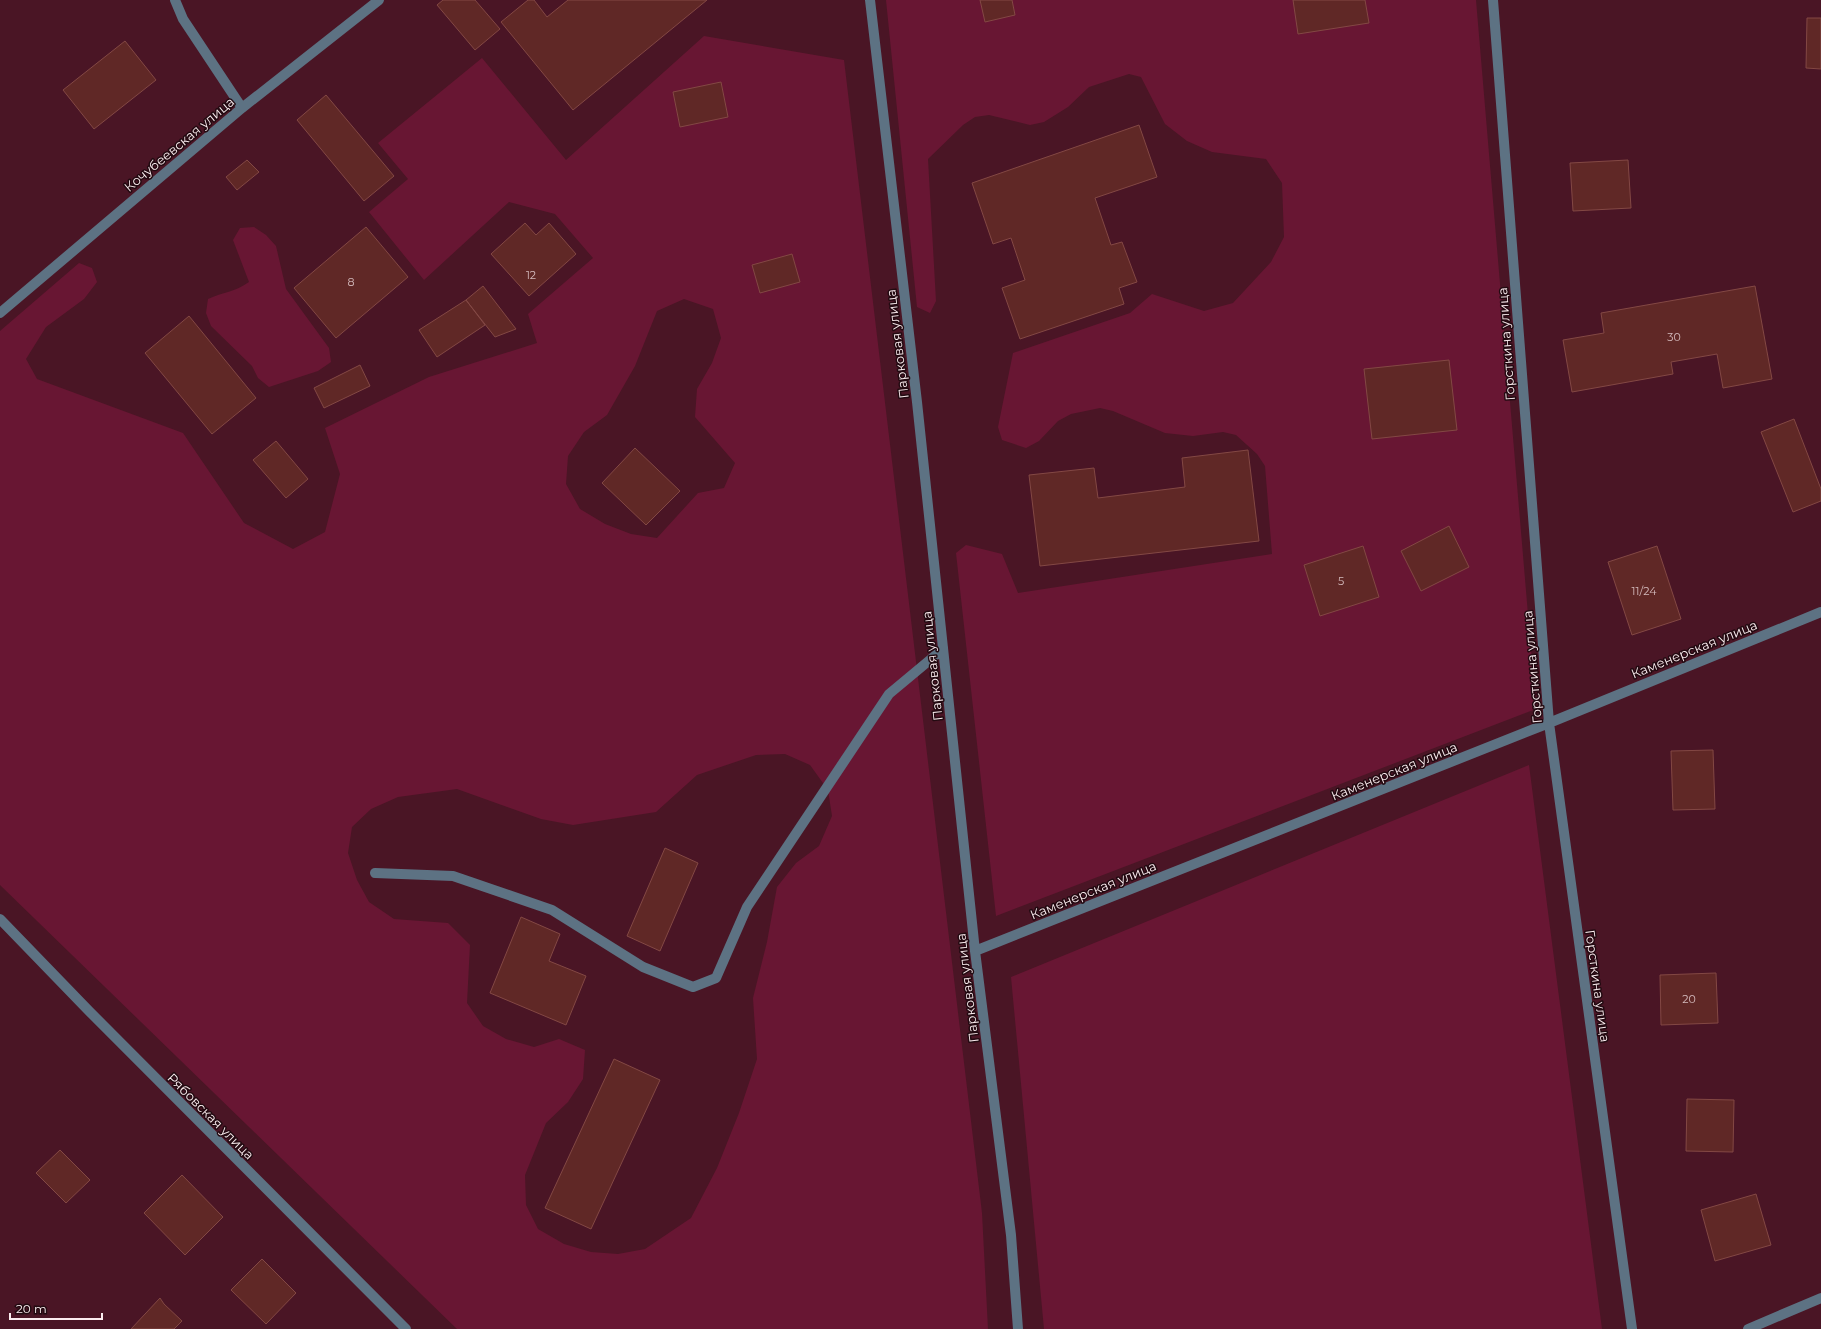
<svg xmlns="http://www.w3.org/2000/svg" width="1821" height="1329" viewBox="0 0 1821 1329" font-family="Montserrat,sans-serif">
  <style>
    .green { fill: #681633; fill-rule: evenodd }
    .building { fill: #602826; stroke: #834844 }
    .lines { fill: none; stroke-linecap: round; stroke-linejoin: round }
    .lane { stroke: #5d7283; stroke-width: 10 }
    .street { stroke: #5d7283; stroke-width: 10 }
    .labels { text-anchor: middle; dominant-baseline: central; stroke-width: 3; stroke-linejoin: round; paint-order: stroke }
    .number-label { font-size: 11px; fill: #d4bbbd }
    .street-label { font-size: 13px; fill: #fbecef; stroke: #220a11 }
  </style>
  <rect width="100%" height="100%" fill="#4a1525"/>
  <path class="green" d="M886 0H1476L1536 709 996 916 956 553 966 545 1002 554 1018 593 1272 554 1265 466 1257 454 1236 435 1223 432 1193 436 1165 433 1113 411 1100 408 1071 414 1058 421 1039 441 1026 448 1002 440 998 427 1013 353 1130 313 1152 294 1204 311 1233 303 1271 262 1284 237 1282 183 1266 159 1212 152 1187 141 1165 124 1141 77 1129 74 1089 87 1068 107 1044 122 1030 125 989 115 975 117 963 125 928 159 936 301 930 313 917 307Z
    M704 36 844 60 982 1213 988 1329H457L0 885V331L79 263 92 268 97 282 84 299 46 327 26 359 37 379 183 433 244 523 293 549 325 532 340 474 325 428 429 377 537 343 528 314 593 258 555 214 509 202 424 280 369 212 408 179 378 143 482 58 566 160ZM684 299 713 309 721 338 712 363 697 389 695 417 735 463 724 488 698 493 657 538 631 534 605 524 580 509 566 484 568 456 584 432 607 415 635 366 657 311ZM785 754 810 765 828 790 832 816 819 846 796 863 777 887 767 942 753 998 757 1059 739 1113 717 1168 691 1218 645 1249 618 1254 591 1252 564 1244 538 1229 526 1205 525 1175 546 1123 568 1102 583 1079 585 1050 559 1039 534 1047 506 1039 483 1026 467 1003 470 945 448 923 394 919 369 902 357 880 348 853 352 827 371 809 398 797 457 789 541 819 573 825 656 812 697 775 756 755Z
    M254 227 266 235 276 246 286 289 329 348 331 362 318 371 269 387 258 378 252 366 211 326 206 313 208 299C223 292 235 292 249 282L233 240 240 228Z
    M1529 765 1602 1329H1044L1011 977Z"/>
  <path class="building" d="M443 0H475L500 29 475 50 437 5Z
    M528 0H534L547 17 568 0H707L573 110 501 22Z
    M980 0H1012L1015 15 985 22Z
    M1293 0H1365L1369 23 1298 34Z
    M1807 18H1821V69L1806 68Z
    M125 41 156 80 94 129 63 90Z
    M721 82 728 117 680 127 673 92Z
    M326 95 394 176 364 201 297 120Z
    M1139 125 1157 177 1095 198 1111 245 1122 242 1137 282 1119 288 1124 304 1020 339 1002 288 1025 280 1011 238 993 244 972 183Z
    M247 160 259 172 237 190 226 177Z
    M1628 160 1631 208 1573 211 1570 163Z
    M525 223 536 235 549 223 576 254 529 296 491 254Z
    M366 227 408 277 336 338 294 288Z
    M792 254 800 282 760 293 752 265Z
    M483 286 516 329 495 337 466 300Z
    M1755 286 1772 379 1723 388 1717 354 1671 362 1673 374 1572 392 1563 340 1604 333 1601 313Z
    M466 300 485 325 437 357 419 330Z
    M189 316 256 398 212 434 145 353Z
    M1449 360 1457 430 1372 439 1364 369Z
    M360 365 370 386 324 408 314 388Z
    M1794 419 1821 489V501L1793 512 1761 432Z
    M276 441 308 479 286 498 253 460Z
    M635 448 680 491 646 525 602 483Z
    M1248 450 1259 541 1040 566 1029 475 1094 468 1098 498 1185 487 1182 458Z
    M1449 526 1469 567 1421 591 1401 551Z
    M1363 546 1379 597 1320 616 1304 565Z
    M1657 546 1681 619 1632 635 1608 562Z
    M1713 750 1715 809 1673 810 1671 751Z
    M665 848 698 863 660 951 627 936Z
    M521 917 560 934 549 961 586 976 566 1025 490 993Z
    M1716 973 1718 1023 1661 1025 1660 975Z
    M614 1059 660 1080 591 1229 545 1208Z
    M1687 1099 1734 1100 1733 1152 1686 1151Z
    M60 1150 90 1180 66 1203 36 1173Z
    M182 1175 223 1217 185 1255 144 1213Z
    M1756 1194 1771 1245 1715 1261 1701 1210Z
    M262 1259 296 1293 266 1324 231 1290Z
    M160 1298 164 1304 182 1321 174 1329H131Z"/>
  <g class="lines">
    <path class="lane" d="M375 873 453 876 552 910 643 967 693 987 716 978 747 907 889 694 943 649"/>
    <path class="street" d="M175 0 183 19 242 108
      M870 0 917 402 975 951 1011 1235 1018 1329
      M1493 0 1549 723 1632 1329
      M0 313 242 108 379 0
      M0 919 89 1011 406 1329
      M975 951 1549 723 1821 612
      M1748 1329 1821 1298"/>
  </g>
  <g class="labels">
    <g class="number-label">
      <text x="531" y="275">12</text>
      <text x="351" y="282">8</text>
      <text x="1674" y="337">30</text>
      <text x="1341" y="581">5</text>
      <text x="1644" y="591">11/24</text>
      <text x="1689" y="999">20</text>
    </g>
    <g class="street-label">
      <text transform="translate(179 144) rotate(-40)">Кочубеевская улица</text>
      <text transform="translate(897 344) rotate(-97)">Парковая улица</text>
      <text transform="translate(1506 344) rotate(-94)">Горсткина улица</text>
      <text transform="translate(1694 649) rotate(-22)">Каменерская улица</text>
      <text transform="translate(932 666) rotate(-96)">Парковая улица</text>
      <text transform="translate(1532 667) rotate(-95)">Горсткина улица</text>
      <text transform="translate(1394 771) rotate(-22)">Каменерская улица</text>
      <text transform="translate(1093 890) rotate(-22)">Каменерская улица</text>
      <text transform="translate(1598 986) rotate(82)">Горсткина улица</text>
      <text transform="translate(967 988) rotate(-97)">Парковая улица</text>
      <text transform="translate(211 1116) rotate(45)">Рябовская улица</text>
    </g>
  </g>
  <path d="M10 1313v6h92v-6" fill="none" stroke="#fbecef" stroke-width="2"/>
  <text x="16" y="1313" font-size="12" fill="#fbecef" stroke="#220a11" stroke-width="3" paint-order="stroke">20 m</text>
</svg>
